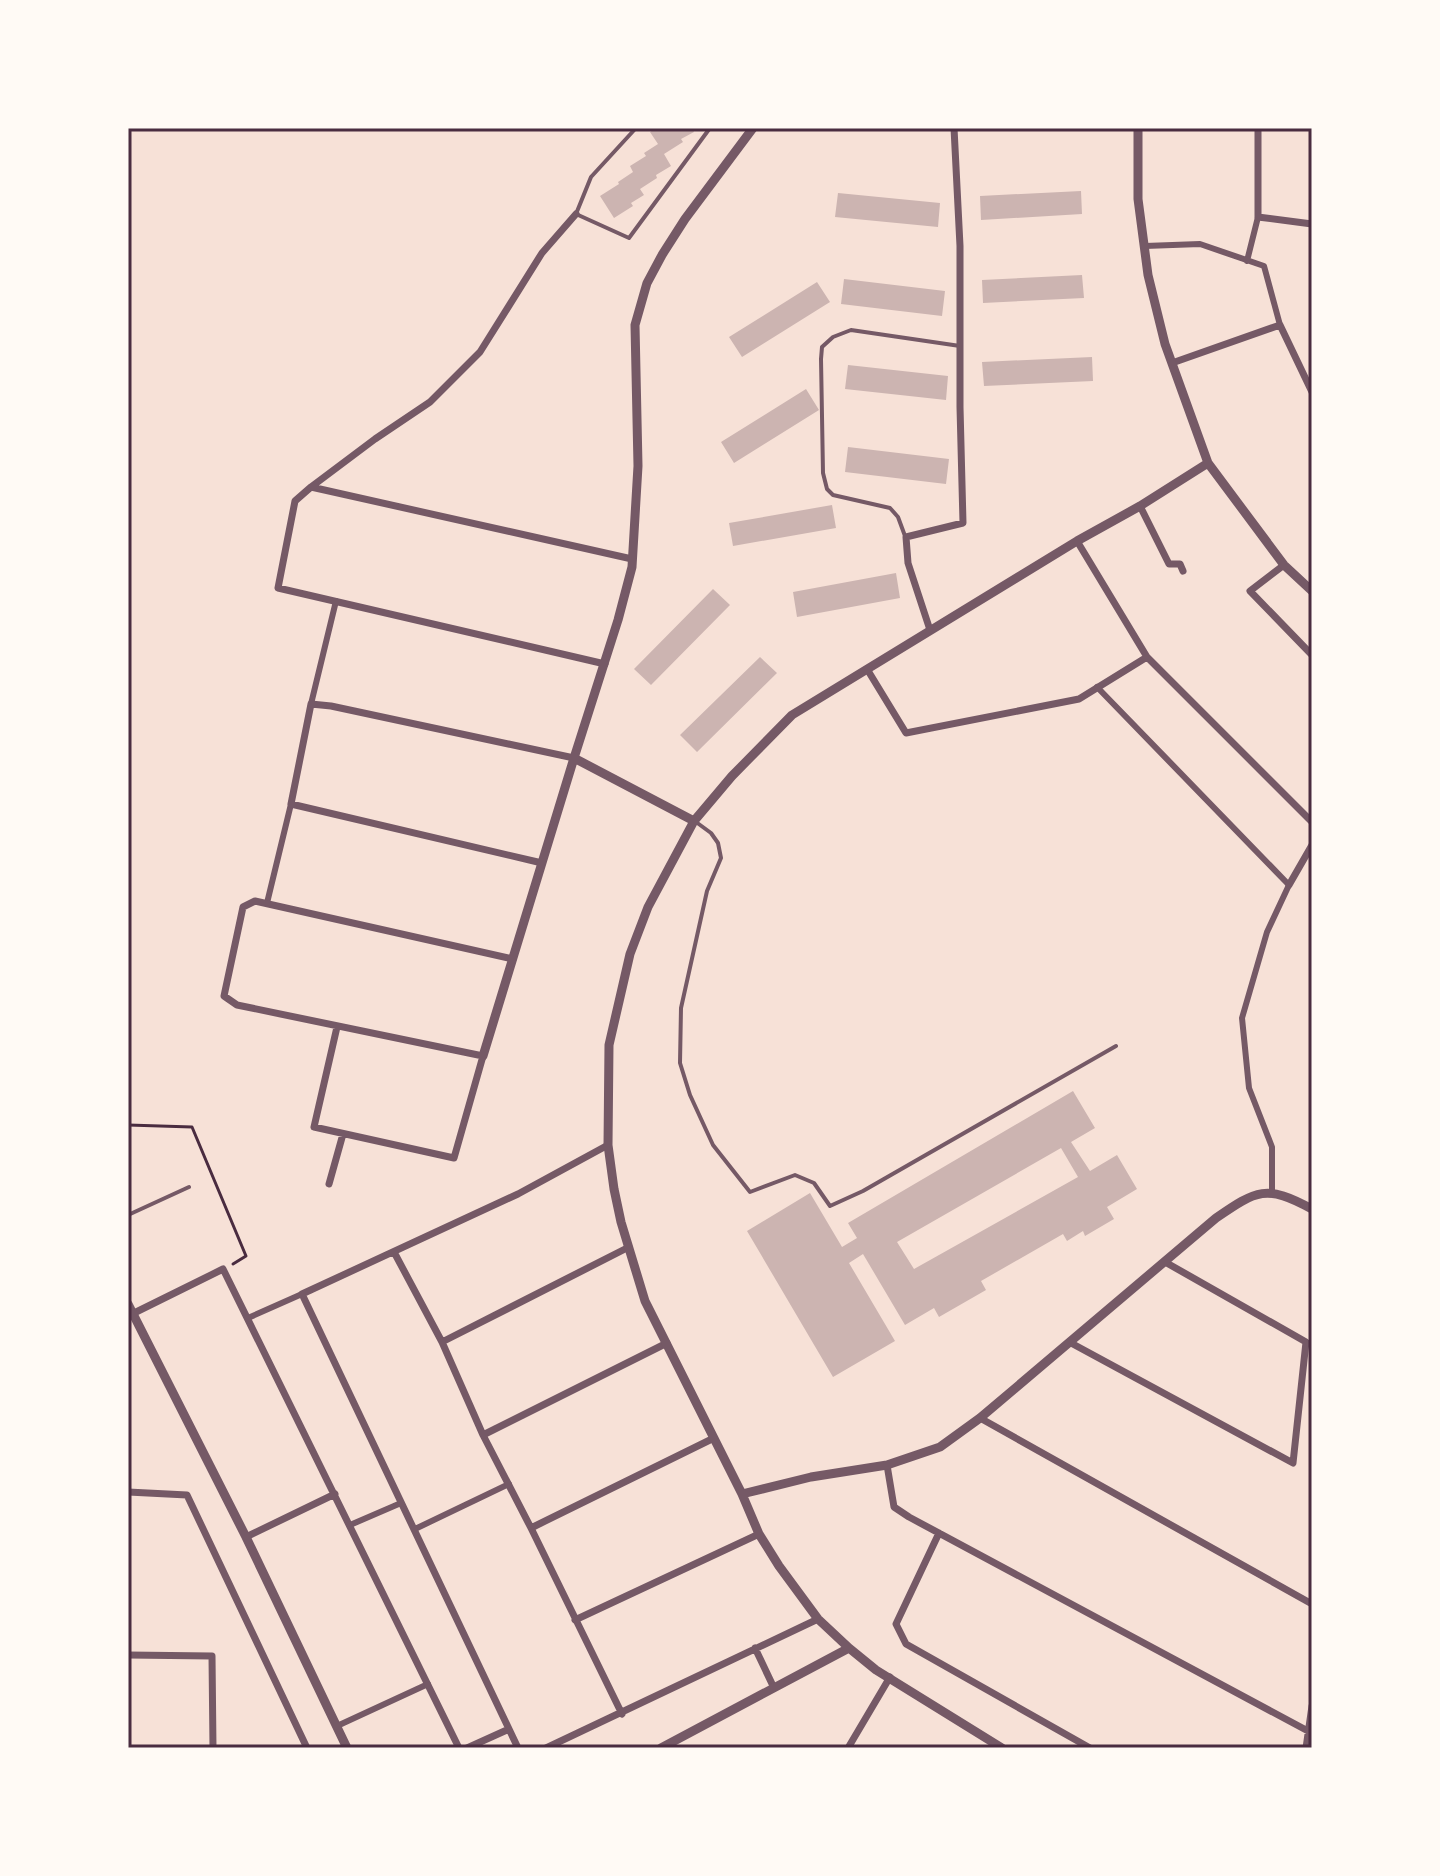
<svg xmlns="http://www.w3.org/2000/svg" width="1440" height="1876" viewBox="0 0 1440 1876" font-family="'Open Sans',sans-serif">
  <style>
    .building { fill: #ccb4b1; fill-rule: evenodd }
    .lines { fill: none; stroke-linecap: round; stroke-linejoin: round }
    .path { stroke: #4a2c40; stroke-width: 3 }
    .service { stroke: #755966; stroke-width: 4 }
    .pedestrian { stroke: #755966; stroke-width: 6 }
    .minor { stroke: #755966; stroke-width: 7 }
    .tertiary { stroke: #755966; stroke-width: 9 }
    .neatline { fill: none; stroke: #4a2c40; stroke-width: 3 }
  </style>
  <rect width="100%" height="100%" fill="#f7e1d7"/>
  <path class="building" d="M656 128H692L694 132 681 139 683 142 664 154 671 166 656 175 657 178 640 189 644 195 631 203 633 206 614 218 600 196 619 184 618 182 633 172 630 166 646 156 644 153 658 144 650 132Z
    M1081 191 1082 214 981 220 980 196Z
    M838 193 940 203 938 227 835 217Z
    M1082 275 1084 298 983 303 982 280Z
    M844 279 945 291 942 316 841 304Z
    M817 282 830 302 742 357 729 337Z
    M1092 357 1093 381 984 386 982 362Z
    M848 365 948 376 946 400 845 389Z
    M806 389 819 410 734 463 721 442Z
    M848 447 949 459 946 484 845 472Z
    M832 505 836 528 733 546 729 523Z
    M896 573 900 598 797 617 793 592Z
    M713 589 730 605 651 685 634 669Z
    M760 657 777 673 697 752 680 735Z
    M1073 1091 1095 1128 1071 1142 1090 1171 1117 1155 1137 1189 1107 1207 1114 1219 1085 1236 1083 1231 1067 1241 1063 1234 981 1281 986 1290 939 1317 934 1308 905 1325 863 1254 849 1263 895 1341 833 1377 747 1231 810 1193 842 1247 857 1238 848 1223ZM1061 1148 1078 1177 914 1269 897 1242Z"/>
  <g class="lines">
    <path class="path" d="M128 1125 192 1127 246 1256 233 1264"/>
    <path class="service" d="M636 128 591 177 576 214 629 238 710 128
      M905 536 898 517 890 508 833 495 827 489 823 473 821 359 822 347 833 337 851 330 960 346
      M696 822 711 833 718 843 721 858 707 891 681 1008 680 1063 690 1095 713 1145 750 1192 795 1175 814 1183 830 1206 863 1191 1116 1046
      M128 1215 189 1187"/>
    <path class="pedestrian" d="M1145 246 1200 244 1264 266 1280 325
      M1247 261 1258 217
      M1097 687 1289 885 1267 932 1242 1018 1249 1088 1272 1147V1191
      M311 704 336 601
      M267 903 291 804
      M248 1318 302 1294
      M350 1525 401 1503
      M415 1529 509 1484
      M337 1726 428 1684"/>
    <path class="minor" d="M1258 128V217L1312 224
      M1172 363 1280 325 1312 392
      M311 487 375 439 430 402 480 352 542 253 576 214
      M1140 506 1169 564H1180L1183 571
      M1077 541 1147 657 1312 822
      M1284 565 1250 591 1312 655
      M930 630 908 563 906 537 963 523 960 407V246L954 128
      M605 664 278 588 295 501 311 487 632 559
      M867 669 906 733 1079 699 1147 657
      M542 863 291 804 311 704 331 706 574 758
      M1289 885 1312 845
      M337 1027 314 1127 454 1158 483 1056 237 1005 224 996 243 907 255 901 513 959
      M329 1184 343 1134
      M394 1252 442 1342 483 1435 531 1528 622 1714
      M128 1316 223 1269 459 1748
      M442 1342 629 1247
      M1071 1343 1293 1463 1306 1342 1165 1262
      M980 1418 1312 1604
      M483 1435 667 1343
      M887 1465 894 1507 909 1517 1308 1731
      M128 1492 187 1495 307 1748
      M531 1528 714 1438
      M939 1533 896 1624 906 1644 1090 1748
      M246 1537 335 1494
      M575 1620 759 1534
      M755 1648 774 1688
      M128 1655 212 1656 213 1748
      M467 1748 509 1729
      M518 1748 302 1294 518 1194 608 1145
      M546 1748 818 1619
      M848 1748 890 1677
      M1306 1748 1312 1706"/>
    <path class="tertiary" d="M1138 128V199L1148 275 1165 344 1208 463 1284 565 1312 591
      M574 758 694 821
      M483 1056 574 758 618 620 632 567 638 466 635 325 647 283 662 255 685 219 753 128
      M128 1304 246 1537 347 1748
      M742 1494 811 1477 887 1465 940 1447 980 1418 1216 1218C1257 1190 1266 1184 1312 1209
      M661 1748 849 1648
      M1002 1748 876 1670 849 1648 818 1619 779 1566 759 1534 742 1494 645 1301 621 1222 614 1189 608 1145 609 1045 630 954 648 907 694 821 732 776 792 715 1077 541 1140 506 1208 463"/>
  </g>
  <rect width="1440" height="1876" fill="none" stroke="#fffaf5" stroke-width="260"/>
  <rect x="130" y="130" width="1180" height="1616" class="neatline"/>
</svg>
